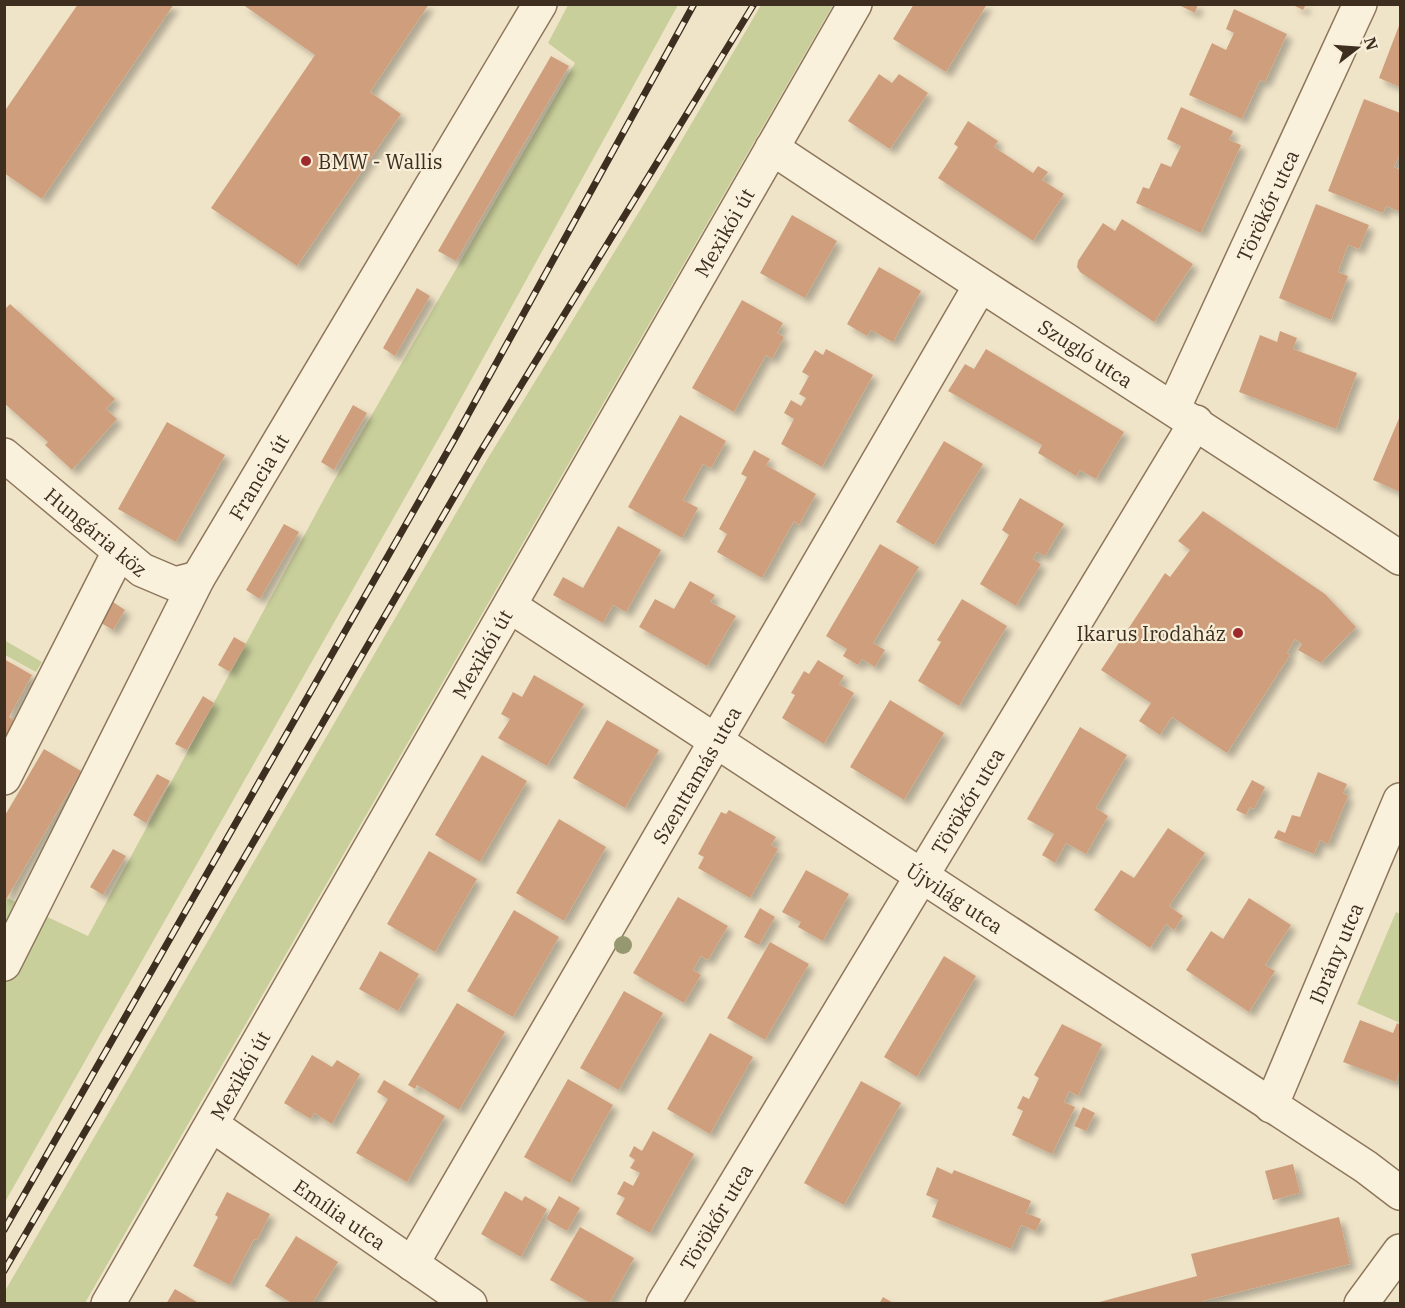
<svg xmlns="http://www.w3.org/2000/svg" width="1405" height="1308" viewBox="0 0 1405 1308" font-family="'IBM Plex Serif',serif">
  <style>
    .green { fill: #c9cf9b }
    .building { fill: #cf9f7d; filter: url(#shadow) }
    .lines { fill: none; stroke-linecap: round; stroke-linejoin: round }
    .minor-casing { stroke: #8d765c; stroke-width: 36 }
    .minor { stroke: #faf1dc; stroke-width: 33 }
    .rail-casing { stroke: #3d2e20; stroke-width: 7 }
    .rail { stroke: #f7eed8; stroke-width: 4.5; stroke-dasharray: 14; stroke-linecap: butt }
    .tree { fill: #96986f }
    .poi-dot { fill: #9e2a2b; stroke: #f7eed8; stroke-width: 2 }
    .labels { text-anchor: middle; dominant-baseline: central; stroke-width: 4.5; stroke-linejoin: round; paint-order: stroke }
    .poi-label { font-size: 20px; fill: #3d2e20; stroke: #f7eed8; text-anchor: start }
    .street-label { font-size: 20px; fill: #3d2e20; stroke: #f7eed8 }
  </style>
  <defs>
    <filter id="shadow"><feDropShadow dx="5.5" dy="5.5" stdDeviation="3" flood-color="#0004"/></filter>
  </defs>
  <rect width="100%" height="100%" fill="#f0e4c8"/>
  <path class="green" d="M568 5H678L444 429 5 1202 4 902 7 898 88 936 333 482 575 63 548 43Z
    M761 5H833L85 1303H5V1291L488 458 653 189Z
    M4 640 42 662 36 672 5 655Z
    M1396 912 1400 914V1023L1357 1004Z"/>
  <path class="building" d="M78 4H174L42 199 4 173V112Z
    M242 4H429L370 92 401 114 297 266 211 208 315 55Z
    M914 4H987L946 72 893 39Z
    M1177 4H1198L1195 13Z
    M1291 4H1306L1303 10Z
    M1234 9 1287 34 1265 82 1260 80 1242 119 1189 95 1212 43 1226 50 1234 33 1226 29Z
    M1400 23V87L1379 78Z
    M551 56 569 66 456 261 438 251Z
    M879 74 892 83 899 74 928 93 890 149 848 121Z
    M1364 99 1400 113V154L1394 167 1400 170 1399 211 1386 206 1383 213 1328 191Z
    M1181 107 1233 131 1229 140 1241 145 1201 233 1136 203 1143 187 1149 189 1161 163 1171 167 1181 146 1167 139Z
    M968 121 998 141 994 147 1033 173 1038 166 1048 172 1042 180 1064 194 1033 241 938 178 958 147 954 144Z
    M1316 204 1369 225 1359 249 1348 245 1338 272 1348 276 1331 320 1279 298Z
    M792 215 837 241 805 298 760 273Z
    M1122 219 1193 264 1154 322 1080 272 1077 267 1078 261 1103 223 1115 231Z
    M879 267 921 291 893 342 871 330 867 336 847 324Z
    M417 288 430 296 395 356 383 348Z
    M742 300 783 323 777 333 784 337 772 359 766 355 734 412 692 388Z
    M10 304 115 399 106 409 117 419 72 470 45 445 48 442 4 403V310Z
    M1280 331 1297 338 1293 349 1357 373 1336 429 1239 392 1260 335 1277 342Z
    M826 349 873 375 822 467 781 444 794 419 784 413 791 400 801 406 806 398 799 394 809 376 802 372 815 350 823 355Z
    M986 349 1124 432 1096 479 1080 470 1076 476 1038 453 1042 445 948 391 965 364 974 369Z
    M353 405 367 413 334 470 321 462Z
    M680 415 726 441 711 468 703 464 683 500 698 508 682 538 628 507Z
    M1400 416V490L1398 491 1373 480Z
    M167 422 225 455 176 542 118 509Z
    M944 441 983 464 934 545 896 522Z
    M754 450 770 459 766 465 816 494 799 525 794 521 762 578 717 552 727 534 719 529 747 477 741 474Z
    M1020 498 1064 524 1045 556 1037 552 1033 559 1041 564 1016 606 980 584 1009 535 1002 530Z
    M1203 511 1325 594 1356 627 1321 663 1298 650 1302 644 1295 639 1287 653 1290 655 1227 753 1172 717 1160 735 1139 721 1151 703 1101 670 1165 573 1170 577 1190 550 1178 541Z
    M284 524 299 532 260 599 246 590Z
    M618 526 661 550 626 612 613 605 603 623 553 595 563 577 583 588Z
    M880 544 919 567 873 643 885 650 875 667 862 659 858 665 843 656 847 649 826 636Z
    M690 581 715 595 710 602 736 616 707 666 639 627 655 599 674 609Z
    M962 599 1007 626 959 706 918 681 941 642 937 640Z
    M113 602 125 610 113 630 101 623Z
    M234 637 246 644 230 672 218 665Z
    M4 659 32 675 9 717 25 727 4 762Z
    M818 660 844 676 839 684 854 693 824 744 782 718 795 695 791 693 804 671 809 674Z
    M534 675 584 704 547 766 498 738 510 719 501 714 513 692 522 697Z
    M203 696 214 703 187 750 175 744Z
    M890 700 944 733 904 800 850 767Z
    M607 720 659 750 625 808 573 778Z
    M1080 727 1127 755 1096 808 1108 816 1086 854 1066 843 1055 863 1042 855 1054 834 1027 819Z
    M44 749 81 771 4 903V817Z
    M482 755 527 781 480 862 435 835Z
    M1318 772 1347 784 1343 793 1348 796 1328 844 1320 840 1314 854 1274 838 1278 830 1285 833 1292 815 1300 817Z
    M157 774 170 781 146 823 133 815Z
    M1252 780 1265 787 1254 809 1250 807 1246 815 1236 810Z
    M729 810 776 837 771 845 778 849 750 898 698 868 704 857 698 854 721 812 726 814Z
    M559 819 606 847 564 921 516 893Z
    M1168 828 1205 853 1169 906 1183 916 1174 930 1166 924 1150 948 1094 910 1121 870 1134 878Z
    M113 849 126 856 103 895 90 887Z
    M429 851 477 879 435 952 387 924Z
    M806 870 849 894 823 941 798 927 801 922 782 912Z
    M678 897 728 926 708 960 701 956 693 970 701 975 684 1003 633 973Z
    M1249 898 1291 925 1265 965 1275 971 1249 1012 1186 970 1211 931 1223 939Z
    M760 908 775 917 759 945 744 937Z
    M514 910 559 937 513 1017 467 991Z
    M770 942 809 964 765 1040 727 1018Z
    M380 951 419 974 398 1011 359 989Z
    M944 956 976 976 917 1077 884 1057Z
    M624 991 663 1013 619 1090 580 1068Z
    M457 1003 505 1032 459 1110 417 1085 415 1089 408 1085Z
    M1360 1020 1393 1033 1397 1023 1400 1025V1070L1396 1082 1343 1062Z
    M1062 1024 1102 1044 1078 1096 1069 1091 1064 1102 1075 1107 1052 1154 1012 1135 1023 1111 1017 1108 1023 1096 1029 1099 1039 1078 1034 1075Z
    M710 1033 753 1057 710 1134 667 1109Z
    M312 1055 332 1067 337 1060 360 1074 332 1124 314 1113 311 1119 284 1103Z
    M568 1079 613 1105 570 1183 524 1157Z
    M384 1080 445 1116 407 1182 356 1153 388 1099 377 1092Z
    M861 1081 901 1103 844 1205 804 1183Z
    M1083 1107 1095 1113 1086 1131 1074 1126Z
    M653 1131 694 1154 650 1233 616 1214 625 1198 617 1194 624 1181 633 1186 640 1173 630 1168 635 1160 629 1156 634 1146 642 1151Z
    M1293 1164 1300 1193 1273 1200 1265 1171Z
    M937 1167 952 1174 954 1170 1031 1201 1026 1213 1041 1219 1036 1231 1021 1225 1011 1249 932 1217 938 1200 926 1195Z
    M505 1191 522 1201 525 1196 547 1209 521 1257 481 1234Z
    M227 1192 270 1214 257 1240 254 1239 230 1285 193 1266 218 1217 215 1215Z
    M559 1196 580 1208 567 1231 546 1219Z
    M1339 1217 1350 1264 1203 1301 1204 1304H1092L1197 1276 1191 1254Z
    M580 1227 634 1258 609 1304H592L550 1280Z
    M296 1236 338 1262 312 1304H293L265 1286Z
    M175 1289 200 1304H166Z
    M883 1297 895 1304H879Z"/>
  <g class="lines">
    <g class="minor-casing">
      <g id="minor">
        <path id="s1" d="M772 148C980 287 1192 419 1400 558"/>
        <path id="s2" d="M1174 407 1360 4"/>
        <path id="s3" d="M4 455 142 570 175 584 198 578"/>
        <path id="s4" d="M510 606 1366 1167 1400 1193"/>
        <path d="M4 778 119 552"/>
        <path id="s5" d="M4 964 198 578 540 4"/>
        <path id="s6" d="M1271 1106 1400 800"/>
        <path id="s7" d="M212 1125 470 1304"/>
        <path id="s8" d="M412 1264 980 286"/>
        <path id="s9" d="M108 1304 855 4"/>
        <path id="s10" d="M663 1304 1196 422"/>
        <path d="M1361 1304 1400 1251"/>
      </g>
    </g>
    <use href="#minor" class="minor"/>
    <g class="rail-casing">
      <path id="rail" d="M4 1230 454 440 694 4
        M4 1271 479 454 754 4"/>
    </g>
    <use href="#rail" class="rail"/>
  </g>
  <circle class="tree" cx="623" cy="945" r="9"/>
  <g class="poi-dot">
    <circle cx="306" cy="161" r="6"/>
    <circle cx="1238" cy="633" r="6"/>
  </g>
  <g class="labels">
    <g class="poi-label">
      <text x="318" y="161">BMW - Wallis</text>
      <text x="1226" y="633" text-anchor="end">Ikarus Irodaház</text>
    </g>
    <g class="street-label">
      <text stroke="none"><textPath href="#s2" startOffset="222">Törökőr utca</textPath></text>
      <text stroke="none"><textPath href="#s9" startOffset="1236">Mexikói út</textPath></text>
      <text stroke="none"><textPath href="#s1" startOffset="375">Szugló utca</textPath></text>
      <text stroke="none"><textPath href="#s5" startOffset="550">Francia út</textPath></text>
      <text stroke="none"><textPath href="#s3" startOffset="120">Hungária köz</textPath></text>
      <text stroke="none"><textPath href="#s9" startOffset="750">Mexikói út</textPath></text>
      <text stroke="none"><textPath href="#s8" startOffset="566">Szenttamás utca</textPath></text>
      <text stroke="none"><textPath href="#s10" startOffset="588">Törökőr utca</textPath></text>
      <text stroke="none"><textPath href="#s4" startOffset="532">Újvilág utca</textPath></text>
      <text stroke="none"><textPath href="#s6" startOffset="166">Ibrány utca</textPath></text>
      <text stroke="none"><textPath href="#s9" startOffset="264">Mexikói út</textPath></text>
      <text stroke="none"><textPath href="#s7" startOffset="156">Emília utca</textPath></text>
      <text stroke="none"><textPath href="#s10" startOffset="102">Törökőr utca</textPath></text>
    </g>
  </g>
  <rect width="1405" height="1308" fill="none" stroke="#3d2e20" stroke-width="12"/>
  <g transform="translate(1357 48) rotate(73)" stroke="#f7eed8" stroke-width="4.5" paint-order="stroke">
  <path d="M0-4.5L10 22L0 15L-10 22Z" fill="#3d2e20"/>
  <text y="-9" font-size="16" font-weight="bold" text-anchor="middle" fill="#3d2e20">N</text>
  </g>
</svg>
